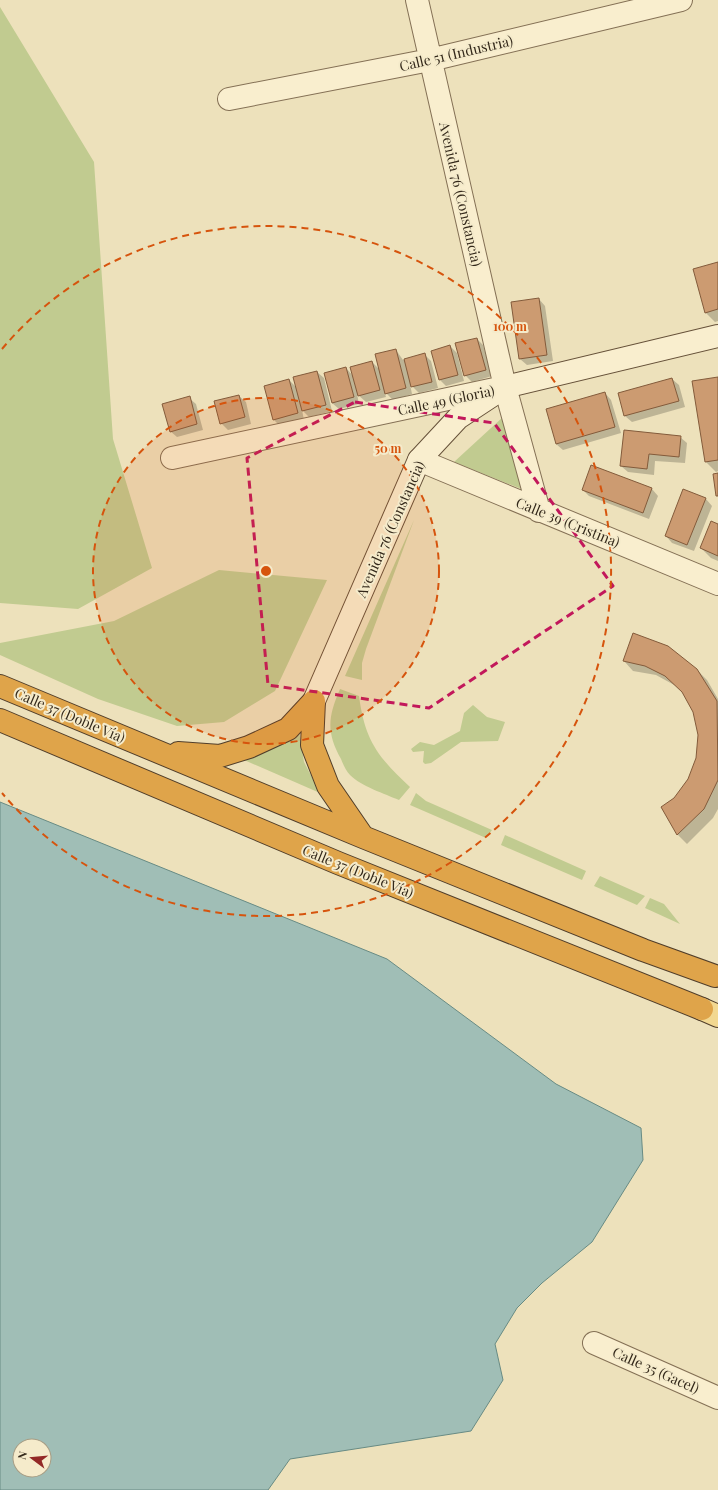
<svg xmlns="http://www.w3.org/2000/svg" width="718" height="1490" viewBox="0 0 718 1490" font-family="'Playfair Display',serif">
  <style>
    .green { fill: #c1cb90 }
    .water { fill: #a0beb6; stroke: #688b84; fill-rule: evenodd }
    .shadow { fill: #0003 }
    .building { fill: #cc9b71; stroke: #835b3b }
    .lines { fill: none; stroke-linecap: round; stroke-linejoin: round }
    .street-casing { stroke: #847055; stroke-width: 24 }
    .secondary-casing { stroke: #665139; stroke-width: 24 }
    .primary-casing { stroke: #513e2a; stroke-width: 24 }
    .highway-casing { stroke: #513e2a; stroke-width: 24 }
    .street { stroke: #f9eece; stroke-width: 22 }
    .secondary { stroke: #f9eece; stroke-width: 22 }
    .primary { stroke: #f2d891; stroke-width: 22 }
    .highway { stroke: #dfa44a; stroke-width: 22 }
    .marked { fill: none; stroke: #c2185b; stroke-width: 3; stroke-dasharray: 8 5; stroke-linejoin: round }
    .ring { fill: none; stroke: #d6540d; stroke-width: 2; stroke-dasharray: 7 5 }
    .labels { text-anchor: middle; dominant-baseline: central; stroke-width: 4; stroke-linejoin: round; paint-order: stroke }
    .street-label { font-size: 14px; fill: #33281a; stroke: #f5ebcb }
    .centre { fill: #d6540d; stroke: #f5ebcb; stroke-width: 2 }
    .ring-label { font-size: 12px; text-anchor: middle; font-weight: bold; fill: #d6540d; stroke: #f5ebcb; stroke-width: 4; stroke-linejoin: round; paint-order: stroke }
  </style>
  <rect width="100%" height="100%" fill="#ede1bb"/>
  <path class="green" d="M0 7 94 162 113 439 152 568 78 609 0 603Z
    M503 417 524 490 454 462Z
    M414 520 366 649 362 663V680L345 676Z
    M219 570 327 580 275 691 224 722 177 726 98 699 0 655V643L114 621Z
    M340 689 359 696C365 741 378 757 410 787L399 800C385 794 361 786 350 775 346 771 343 764 341 759 326 732 328 717 340 689Z
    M473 705 487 717 505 722 498 741 461 742 431 763 425 764 423 762 424 751 413 752 411 749 420 742 434 745 460 731 464 713Z
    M299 730 304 762 320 793 244 760Z
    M416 793 426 801 492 830 486 838 410 805Z
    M505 835 586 871 582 880 501 845Z
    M600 876 645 896 637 905 594 886Z
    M650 898 664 904 680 924 645 908Z"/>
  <path class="water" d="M0 802 387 959 556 1084 641 1128 643 1160 592 1242 542 1283 517 1308 495 1344 503 1380 471 1431 290 1459 268 1490H0ZM20 1446H44V1470H20Z"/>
  <path class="shadow" d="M718 263V321L715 322 705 312Z
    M539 299 545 306 553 361 527 365 520 359Z
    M477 339 483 345 492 376 472 382 465 375Z
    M450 346 457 353 464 381 446 386 440 380 433 351Z
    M396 350 403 360 424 354 431 361 438 388 419 393 410 384 412 394 393 400 384 391 386 397 366 402 357 394 359 404 339 409 332 403 346 368 354 377 372 362 380 370Z
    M317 372 324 378 332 411 309 417 302 410 304 420 280 426 274 420 289 380 297 388Z
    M718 378V471L716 472 706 462 693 382Z
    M672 379 679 385 685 407 632 422 625 416 619 394Z
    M605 393 611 400 621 433 563 450 556 444Z
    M239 396 246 402 251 424 228 430 221 423Z
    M189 398 196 404 203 430 177 437 170 431Z
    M680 437 687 443 685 463 655 461 654 475 628 472 621 466Z
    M592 466 652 489 658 496 649 519 589 496 583 490Z
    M683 490 706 499 712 506 694 551 672 543 666 536Z
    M718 525V561L711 558 701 548Z
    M624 661 697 670 707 680 718 699V809L713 818 687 844 678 835 662 808 675 799 689 780 697 758 699 735 694 712 683 692 676 686 656 675 633 671Z"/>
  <path class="building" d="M718 262V309L705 313 693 269Z
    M539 298 547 355 519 359 511 302Z
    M477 338 486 370 464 376 455 343Z
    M450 345 458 375 439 380 431 351Z
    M396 349 406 388 385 394 375 354Z
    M425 353 432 382 411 387 404 359Z
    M372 361 380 390 358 396 350 367Z
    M346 367 354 397 332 403 324 373Z
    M317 371 326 405 302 411 293 377Z
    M718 377V460L705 462 692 381Z
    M672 378 679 401 624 416 618 393Z
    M289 379 298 413 273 420 264 386Z
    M605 392 615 427 556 444 546 409Z
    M239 395 245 417 220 424 214 401Z
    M190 396 197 424 170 432 162 404Z
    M624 430 681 436 679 457 649 454 647 469 620 466Z
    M591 465 652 488 643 513 582 490Z
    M718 473V496H716L713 474Z
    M683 489 706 498 687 545 665 536Z
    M711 521 718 524V556L700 548Z
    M633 633 668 646 697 669 717 701 718 780 704 809 677 835 661 807 674 798 688 779 696 758 698 735 693 712 682 692 665 676 645 666 623 661Z"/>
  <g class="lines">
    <g class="street-casing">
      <path id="street" d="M417 0 505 387 539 511
        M229 99 430 60 681 0
        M172 458 504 387
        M419 460 718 584
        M594 1343 718 1398"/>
    </g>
    <g class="secondary-casing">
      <path id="secondary" d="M314 701 419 460 458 418 505 387 718 336"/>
    </g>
    <g class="primary-casing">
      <path id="primary" d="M702 1009 718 1016"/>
    </g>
    <g class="highway-casing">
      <path id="highway" d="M0 686 363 837 643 950 715 976
        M314 701 312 745 328 786 363 837
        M0 720 338 863 702 1009
        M178 753 220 756 249 747 288 729 314 701"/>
    </g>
    <use href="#street" class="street"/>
    <use href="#secondary" class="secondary"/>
    <use href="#primary" class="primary"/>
    <use href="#highway" class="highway"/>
  </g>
  <path class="marked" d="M355 402 494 423 613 586 429 708 268 685 247 458Z"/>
  <circle cx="266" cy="571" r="173" fill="#d6540d" fill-opacity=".12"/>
  <g class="ring">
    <circle cx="266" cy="571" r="173"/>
    <path d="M2 349A345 345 0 1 1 2 793"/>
  </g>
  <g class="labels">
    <g class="street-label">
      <text transform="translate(456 53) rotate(-13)">Calle 51 (Industria)</text>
      <text transform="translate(461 194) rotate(77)">Avenida 76 (Constancia)</text>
      <text transform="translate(446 400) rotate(-12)">Calle 49 (Gloria)</text>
      <text transform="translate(568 522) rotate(22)">Calle 39 (Cristina)</text>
      <text transform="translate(390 529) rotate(-66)">Avenida 76 (Constancia)</text>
      <text transform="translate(70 715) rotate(23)">Calle 37 (Doble Vía)</text>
      <text transform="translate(358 871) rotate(22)">Calle 37 (Doble Vía)</text>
      <text transform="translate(656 1370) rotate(24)">Calle 35 (Gacel)</text>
    </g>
  </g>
  <circle cx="266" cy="571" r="6" class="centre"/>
  <g class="ring-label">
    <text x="510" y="331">100 m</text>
    <text x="388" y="453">50 m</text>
  </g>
  <g transform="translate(32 1458) rotate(286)"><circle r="19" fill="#f5ebcb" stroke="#a79d84"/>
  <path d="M0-3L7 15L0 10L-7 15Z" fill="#932926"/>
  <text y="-6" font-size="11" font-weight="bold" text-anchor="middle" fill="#33281a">N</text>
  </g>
</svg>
